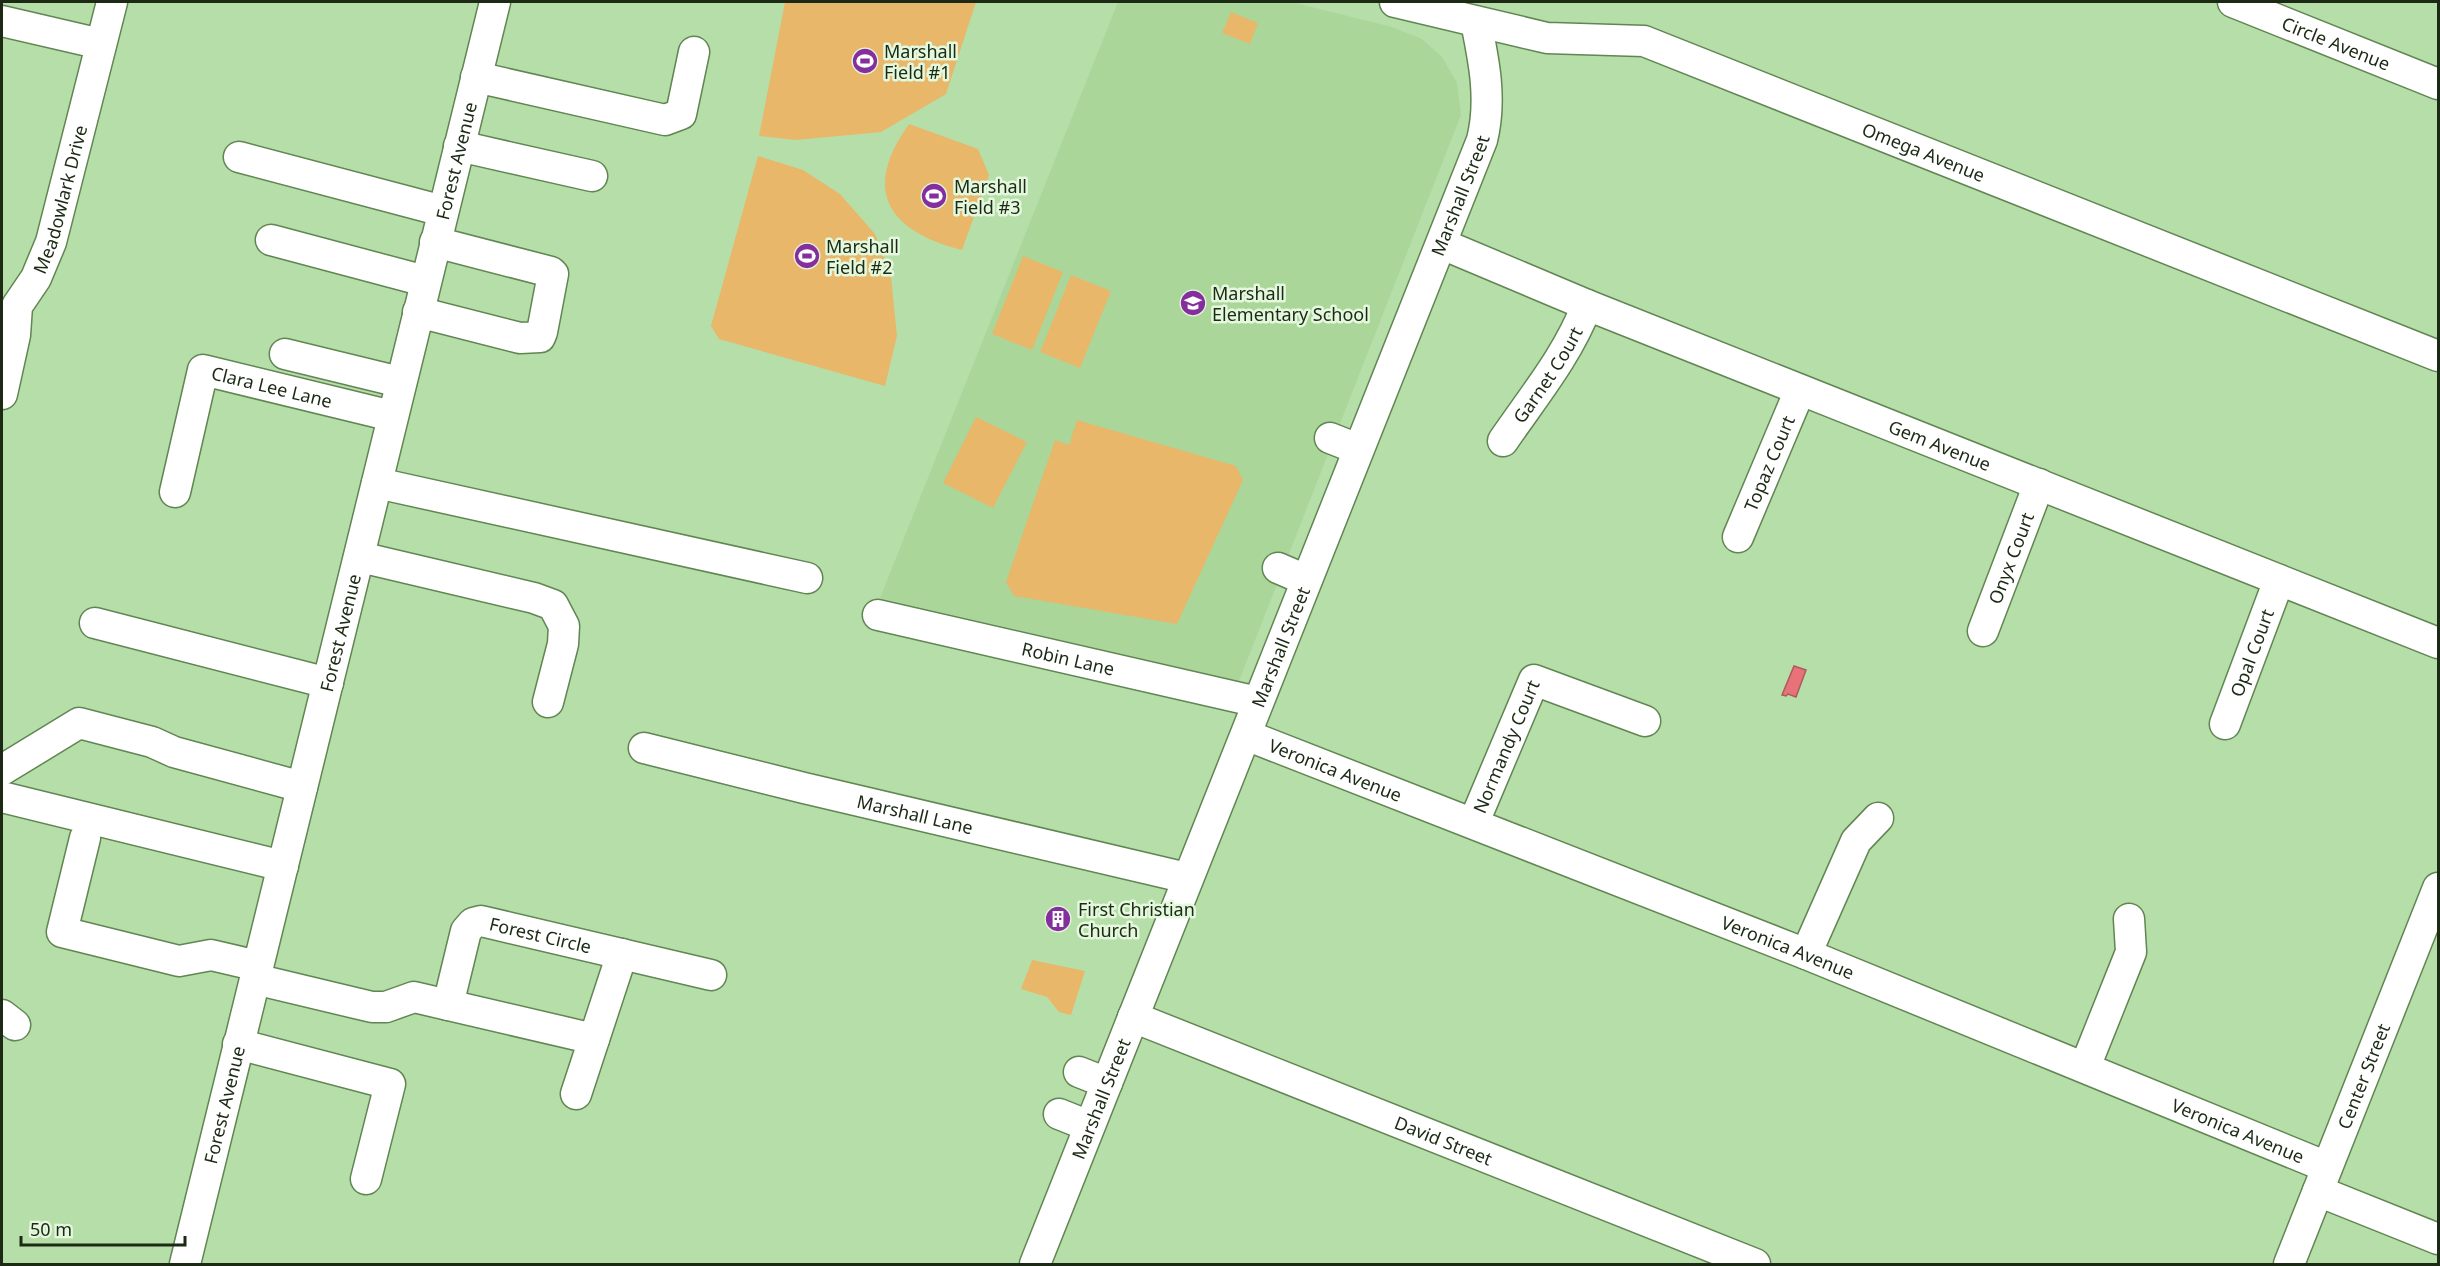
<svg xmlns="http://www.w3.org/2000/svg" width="2440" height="1266" viewBox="0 0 2440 1266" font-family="'Noto Sans',sans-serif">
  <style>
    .built { fill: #aad699 }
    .green { fill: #e8b76a }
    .water { fill: #e7727a; stroke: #aa5c5c; stroke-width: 1.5 }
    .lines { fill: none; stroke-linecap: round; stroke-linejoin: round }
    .minor-casing { stroke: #618553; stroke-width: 33 }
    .minor { stroke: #fff; stroke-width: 30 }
    .labels { text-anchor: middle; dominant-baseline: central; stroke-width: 5; stroke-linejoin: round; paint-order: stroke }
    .street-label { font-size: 18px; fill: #1b2915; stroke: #e4f8dd }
    .poi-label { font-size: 18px; fill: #1b2915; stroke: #e4f8dd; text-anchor: start }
  </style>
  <rect width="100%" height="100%" fill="#b6dea8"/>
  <path class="built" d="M1118 2H1291L1392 27 1422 39 1442 57 1457 83 1461 115 1239 681 880 598Z"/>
  <path class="green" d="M785 2H976L946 94 881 132 796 140 759 136Z
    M1231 12 1258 23 1250 44 1222 33Z
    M909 124 978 149 989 175 962 250C888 231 861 191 909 124Z
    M758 156 803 170 840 194 875 234 891 277 897 336 885 386 719 339 711 326Z
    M1023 256 1063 272 1032 350 992 334Z
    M1071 275 1111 291 1080 368 1040 352Z
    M976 417 1027 442 993 508 943 483Z
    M1077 420 1236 466 1243 480 1177 624 1014 596 1006 582 1055 440 1069 445Z
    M1032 960 1085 971 1071 1015 1059 1012 1047 997 1021 989Z"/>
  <path class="water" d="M1794 666 1806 670 1796 697 1788 694 1786 696 1782 695Z"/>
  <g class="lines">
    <g class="minor-casing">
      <g id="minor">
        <path id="s1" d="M1395 2 1547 38 1644 41 2438 356"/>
        <path id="s2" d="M2233 2 2438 84"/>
        <path d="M2 21 101 44"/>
        <path d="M476 77 665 120 681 114 694 52"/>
        <path d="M459 146 592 176"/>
        <path d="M239 157 443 211"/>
        <path d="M271 240 425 281"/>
        <path id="s3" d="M1442 244 1587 305 2438 643"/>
        <path d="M418 312 520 338 540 337 542 332 553 274 551 272 435 242"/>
        <path d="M285 354 400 382"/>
        <path id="s4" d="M2 394 15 335 17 306 36 278 51 242 112 2"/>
        <path d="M1330 438 1358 449"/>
        <path id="s5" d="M1503 441C1533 397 1568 355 1587 305"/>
        <path d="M377 483 807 578"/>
        <path id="s6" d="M175 492 203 370 392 416"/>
        <path id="s7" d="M1738 537 1800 390"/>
        <path d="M360 557 534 598 553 605 564 626 563 644 548 702"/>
        <path d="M1278 568 1306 580"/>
        <path id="s8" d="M878 615 1258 702"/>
        <path d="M95 623 328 683"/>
        <path id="s9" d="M1983 631 2039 484"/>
        <path id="s10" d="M2225 724 2279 580"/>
        <path id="s11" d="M1246 735 1806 954 2327 1167"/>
        <path id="s12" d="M644 748 804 788 1187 878"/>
        <path d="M2 770 79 723 152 742 174 752 302 787"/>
        <path d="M2 797 283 866"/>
        <path id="s13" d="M1474 822 1534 680 1645 721"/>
        <path d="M85 838 62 932 179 961 211 955 258 966"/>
        <path d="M1806 954 1856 841 1878 818"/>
        <path d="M255 979 372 1007H386L414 997 594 1039"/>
        <path id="s14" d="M448 1005 466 931 473 923 481 921 711 975"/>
        <path d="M2 1015 15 1025"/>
        <path id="s15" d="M1133 1017 1755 1264"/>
        <path d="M238 1044 390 1084 366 1179"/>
        <path d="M2085 1067 2131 952 2129 919"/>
        <path d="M1079 1072 1107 1083"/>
        <path d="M576 1094 622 954"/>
        <path d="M1059 1114 1089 1126"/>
        <path d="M2318 1191 2438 1239"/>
        <path id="s16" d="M185 1264 495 2"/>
        <path id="s17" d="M1035 1264 1482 140C1492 100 1484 61 1476 22"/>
        <path id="s18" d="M2289 1264 2438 888"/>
      </g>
    </g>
    <use href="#minor" class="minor"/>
  </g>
  <defs>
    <g id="stadium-disc" transform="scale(1.35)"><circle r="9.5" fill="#842f9d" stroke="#e4f8dd"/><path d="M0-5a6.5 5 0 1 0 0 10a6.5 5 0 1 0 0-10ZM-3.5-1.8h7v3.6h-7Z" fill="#fff"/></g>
    <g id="school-disc" transform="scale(1.35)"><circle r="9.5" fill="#842f9d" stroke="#e4f8dd"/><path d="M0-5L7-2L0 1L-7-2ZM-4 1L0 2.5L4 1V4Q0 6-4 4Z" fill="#fff"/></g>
    <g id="building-disc" transform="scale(1.35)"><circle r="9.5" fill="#842f9d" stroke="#e4f8dd"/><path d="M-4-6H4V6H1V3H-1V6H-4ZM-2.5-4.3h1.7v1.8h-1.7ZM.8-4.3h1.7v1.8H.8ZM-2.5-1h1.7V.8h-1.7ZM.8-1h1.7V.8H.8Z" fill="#fff"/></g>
  </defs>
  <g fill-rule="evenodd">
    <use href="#stadium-disc" x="865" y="61"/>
    <use href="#stadium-disc" x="934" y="196"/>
    <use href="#stadium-disc" x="807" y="256"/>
    <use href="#school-disc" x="1193" y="303"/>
    <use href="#building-disc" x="1058" y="919"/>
  </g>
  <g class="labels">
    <g class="street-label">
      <text stroke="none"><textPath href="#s2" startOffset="111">Circle Avenue</textPath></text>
      <text stroke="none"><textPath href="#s1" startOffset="554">Omega Avenue</textPath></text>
      <text stroke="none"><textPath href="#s16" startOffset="1136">Forest Avenue</textPath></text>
      <text stroke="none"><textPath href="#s17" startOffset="1150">Marshall Street</textPath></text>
      <text stroke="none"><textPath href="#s4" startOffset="206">Meadowlark Drive</textPath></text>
      <text stroke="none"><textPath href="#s5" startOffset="80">Garnet Court</textPath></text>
      <text stroke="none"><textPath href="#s6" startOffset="196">Clara Lee Lane</textPath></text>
      <text stroke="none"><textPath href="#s3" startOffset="537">Gem Avenue</textPath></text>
      <text stroke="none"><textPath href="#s7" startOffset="80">Topaz Court</textPath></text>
      <text stroke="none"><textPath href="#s9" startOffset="78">Onyx Court</textPath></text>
      <text stroke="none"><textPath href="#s16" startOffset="650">Forest Avenue</textPath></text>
      <text stroke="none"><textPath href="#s17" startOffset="664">Marshall Street</textPath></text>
      <text stroke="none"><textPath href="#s10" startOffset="76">Opal Court</textPath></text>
      <text stroke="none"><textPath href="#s8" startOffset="195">Robin Lane</textPath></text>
      <text stroke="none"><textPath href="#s13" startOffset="82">Normandy Court</textPath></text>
      <text stroke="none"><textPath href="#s11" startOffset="96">Veronica Avenue</textPath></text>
      <text stroke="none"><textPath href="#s12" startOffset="279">Marshall Lane</textPath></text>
      <text stroke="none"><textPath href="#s14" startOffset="156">Forest Circle</textPath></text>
      <text stroke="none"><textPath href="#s11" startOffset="582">Veronica Avenue</textPath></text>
      <text stroke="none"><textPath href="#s18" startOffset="202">Center Street</textPath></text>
      <text stroke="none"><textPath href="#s17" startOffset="178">Marshall Street</textPath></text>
      <text stroke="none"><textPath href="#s16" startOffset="164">Forest Avenue</textPath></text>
      <text stroke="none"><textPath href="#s11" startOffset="1068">Veronica Avenue</textPath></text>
      <text stroke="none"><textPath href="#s15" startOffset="334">David Street</textPath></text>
    </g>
    <g class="poi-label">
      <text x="884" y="51">Marshall<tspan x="884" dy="21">Field #1</tspan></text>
      <text x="954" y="186">Marshall<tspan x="954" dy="21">Field #3</tspan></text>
      <text x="826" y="246">Marshall<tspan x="826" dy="21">Field #2</tspan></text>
      <text x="1212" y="293">Marshall<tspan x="1212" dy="21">Elementary School</tspan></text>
      <text x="1078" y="909">First Christian<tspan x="1078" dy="21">Church</tspan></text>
    </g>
  </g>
  <rect width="2440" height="1266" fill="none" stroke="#1b2915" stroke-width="6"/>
  <path d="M21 1236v9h164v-9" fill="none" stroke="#1b2915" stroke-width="3"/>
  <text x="30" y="1236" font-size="18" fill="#1b2915" stroke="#e4f8dd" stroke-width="4.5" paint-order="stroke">50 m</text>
</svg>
